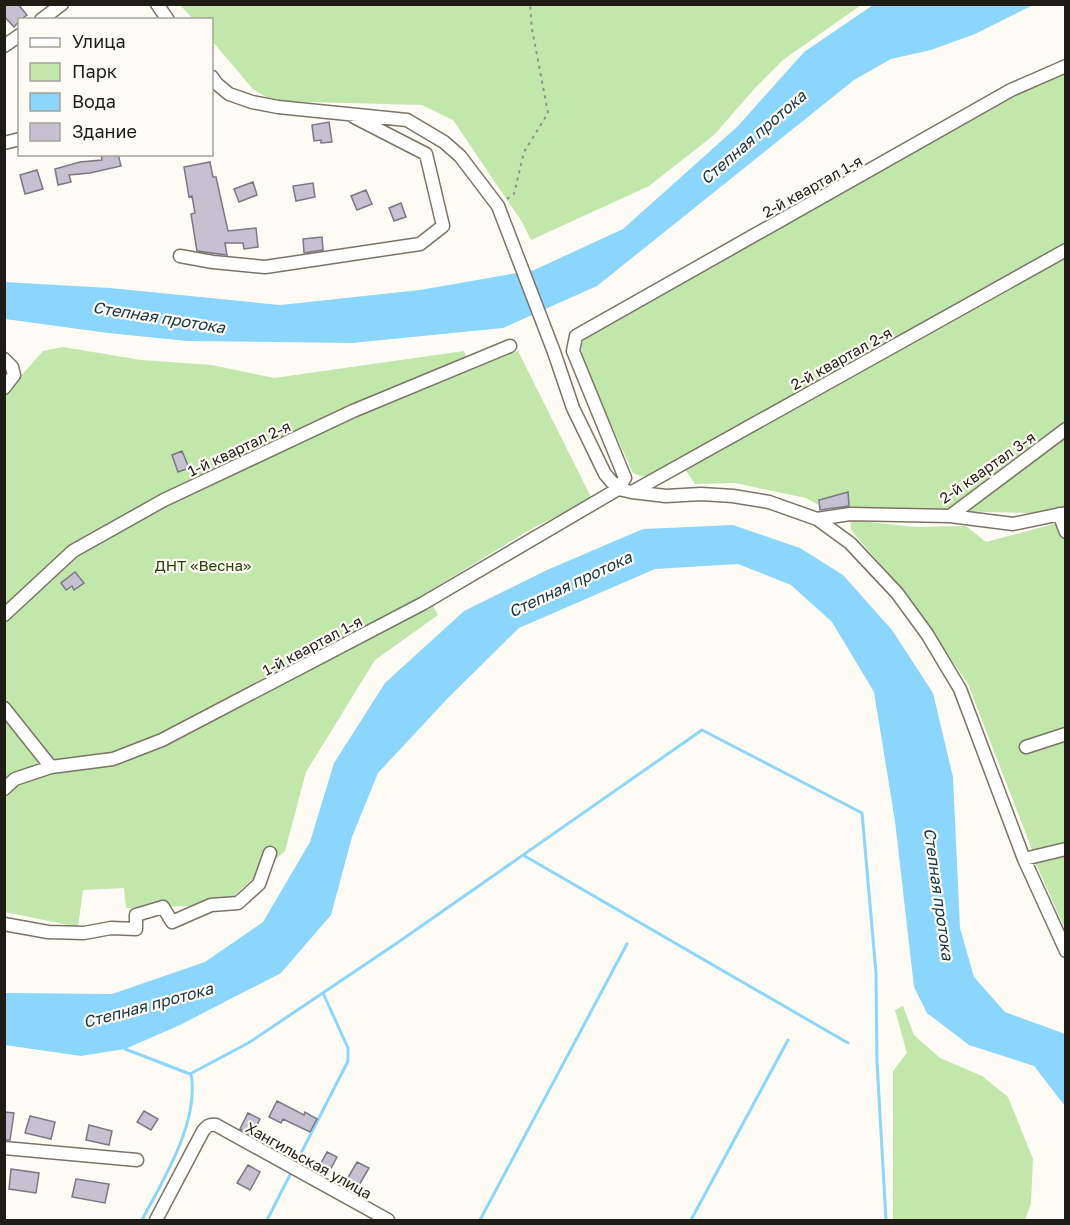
<svg xmlns="http://www.w3.org/2000/svg" width="1070" height="1225" viewBox="0 0 1070 1225" font-family="'Golos Text',sans-serif">
  <style>
    .green { fill: #c1e7ab }
    .water { fill: #8bd6fd }
    .lines { fill: none; stroke-linecap: round; stroke-linejoin: round }
    .stream { stroke: #8bd6fd; stroke-width: 3 }
    .building { fill: #c5c1d0; stroke: #7b7785; stroke-width: 1.5 }
    .minor-casing { stroke: #7b7466; stroke-width: 15 }
    .path { stroke: #939089; stroke-width: 2; stroke-dasharray: 3 4.5; stroke-linecap: butt }
    .minor { stroke: #fff; stroke-width: 12 }
    .labels { text-anchor: middle; dominant-baseline: central; stroke-width: 4.5; stroke-linejoin: round; paint-order: stroke }
    .street-label { font-size: 15px; fill: #1f1c16; stroke: #fefbf4 }
    .park-label { font-size: 15px; fill: #224503; stroke: #fefbf4 }
    .water-label { font-size: 16px; font-style: italic; fill: #103343; stroke: #fefbf4 }
  </style>
  <rect width="100%" height="100%" fill="#fefbf4"/>
  <path class="green" d="M180 5H861L783 60 755 88 714 135 649 186 531 240 522 222 453 120 422 105 272 101 253 89 212 41V20L193 19Z
    M1065 73V507L1031 513 824 508 806 498 735 483 695 484 680 462C665 470 650 482 633 473L583 362 581 345 585 338 1015 95Z
    M63 347 141 360 212 365 274 378 464 351 471 368 518 351 592 499 531 529 426 593 438 615 375 660 306 772 285 851 223 905 126 908 124 888 83 890 78 927 5 912 4 371 14 384 43 351Z
    M850 514 860 521 916 527 966 526 986 542 1065 521V843L1033 852 968 684 906 594 851 530Z
    M1065 854V929L1035 862Z
    M903 1006 914 1035 940 1058 982 1076 1008 1097 1033 1159 1031 1203 1025 1220H893V1071L907 1053 895 1010Z"/>
  <path class="water" d="M873 5H1033L975 34 931 50 891 59 854 80 597 286 503 328 352 343 187 341 108 333 5 319 4 282 110 288 280 305 420 290 534 270 623 229 738 126 804 52Z
    M733 525 800 548 843 575 892 630 933 693 953 777 960 928 974 977 1005 1012 1065 1034V1106L1034 1066 969 1045 927 1013 914 987 895 821 874 692 832 622 791 585 738 564 655 569 519 628 448 698 378 773 352 837 331 915 281 973 180 1025 125 1049 81 1056 5 1045V993L112 994 205 962 263 922 310 842 334 763 385 683 464 611 547 570 643 529Z"/>
  <g class="lines">
    <path class="stream" d="M523 855 848 1043
      M125 1049 190 1074 250 1042 397 943 702 730 862 813 876 973 877 1062 886 1220
      M295 1165 348 1061V1048L323 993
      M142 1220C163 1180 200 1121 191 1074
      M267 1220 292 1171
      M480 1220 627 944
      M691 1220 788 1040"/>
  </g>
  <path class="building" d="M8 4H18L27 15 20 20 14 27 4 16V7Z
    M329 122 332 142 321 143V140L314 141 312 125Z
    M101 154H118L121 166 90 173 69 175 71 182 58 185 55 169 80 162 102 160Z
    M210 162 213 177H216L228 231 256 228 258 247 244 249 243 243H225L227 255 197 251 191 214 195 213 192 196 189 197 184 167Z
    M37 170 43 189 25 194 20 175Z
    M253 182 257 195 239 202 234 189Z
    M313 183 315 197 296 201 293 186Z
    M366 190 372 204 357 210 351 196Z
    M401 203 406 217 394 221 389 208Z
    M322 237 323 250 304 253 303 239Z
    M182 451 189 468 178 472 172 455Z
    M848 492 849 506 820 510 819 500Z
    M75 572 84 583 74 590 72 586 66 590 61 583Z
    M277 1101 304 1115 305 1112 317 1119 310 1132 283 1119 281 1123 269 1117Z
    M144 1111 158 1119 151 1130 137 1122Z
    M4 1112 14 1113 10 1140H4Z
    M248 1113 260 1119 252 1135 240 1129Z
    M30 1116 55 1122 51 1139 25 1133Z
    M89 1125 112 1131 109 1145 86 1140Z
    M327 1152 337 1157 329 1172 319 1167Z
    M357 1162 369 1168 358 1187 346 1181Z
    M248 1165 260 1172 250 1190 237 1183Z
    M11 1169 39 1173 36 1193 9 1189Z
    M76 1179 109 1184 105 1203 72 1197Z"/>
  <g class="lines">
    <g class="minor-casing">
      <path id="minor" d="M157 4 168 20
        M41 20 62 4
        M4 46 20 35
        M212 77 217 84 229 94 252 102 278 107 407 120 444 142 460 156 498 206 554 352 573 408 605 474 618 489 632 492 666 496 701 494 733 496 769 502 817 519 850 543 897 593 927 634 960 689 1024 859 1066 951
        M4 143 20 139
        M180 256 213 262 265 267 420 244 443 226 426 154 354 117
        M4 359 12 367 14 375 4 388
        M632 492 1066 250
        M1059 514 1066 532
        M950 516 1013 524 1066 513
        M817 519 850 514 950 516 1066 429
        M4 615 73 551 164 500 353 411 510 346
        M4 708 51 767
        M1026 747 1066 734
        M4 789 15 779 51 767 113 759 162 740 422 604 618 489 625 478 573 351 576 336 1011 90 1066 66
        M1024 859 1066 849
        M4 924 48 932 84 933 111 928 136 929V915L163 907 172 922 211 905 238 903 259 884 270 853
        M4 1148 137 1160
        M156 1220 203 1131C207 1126 209 1124 216 1125L388 1220"/>
    </g>
    <path class="path" d="M507 199 514 194 524 152 548 113 532 29 530 4"/>
    <use href="#minor" class="minor"/>
  </g>
  <g class="labels">
    <g class="street-label">
      <text transform="translate(812 186) rotate(-29)">2-й квартал 1-я</text>
      <text transform="translate(841 358) rotate(-29)">2-й квартал 2-я</text>
      <text transform="translate(239 448) rotate(-25)">1-й квартал 2-я</text>
      <text transform="translate(987 467) rotate(-35)">2-й квартал 3-я</text>
      <text transform="translate(312 645) rotate(-28)">1-й квартал 1-я</text>
      <text transform="translate(309 1160) rotate(29)">Хангильская улица</text>
    </g>
    <g class="park-label">
      <text x="203" y="565">ДНТ «Весна»</text>
    </g>
    <g class="water-label">
      <text transform="translate(753 137) rotate(-41)">Степная протока</text>
      <text transform="translate(159 317) rotate(9)">Степная протока</text>
      <text transform="translate(570 584) rotate(-25)">Степная протока</text>
      <text transform="translate(939 894) rotate(82)">Степная протока</text>
      <text transform="translate(148 1005) rotate(-15)">Степная протока</text>
    </g>
  </g>
  <rect width="1070" height="1225" fill="none" stroke="#1f1c16" stroke-width="12"/>
  <rect x="18" y="18" width="195" height="138" fill="#fefbf4" stroke="#a5a29b" stroke-width="1.5"/>
  <rect x="30" y="38" width="30" height="9" fill="#ffffff" stroke="#a5a29b" stroke-width="1.5"/>
  <text x="72" y="48" font-size="18" fill="#1f1c16">Улица</text>
  <rect x="30" y="63" width="30" height="18" fill="#c1e7ab" stroke="#a5a29b" stroke-width="1.5"/>
  <text x="72" y="78" font-size="18" fill="#1f1c16">Парк</text>
  <rect x="30" y="93" width="30" height="18" fill="#8bd6fd" stroke="#a5a29b" stroke-width="1.5"/>
  <text x="72" y="108" font-size="18" fill="#1f1c16">Вода</text>
  <rect x="30" y="123" width="30" height="18" fill="#c5c1d0" stroke="#a5a29b" stroke-width="1.5"/>
  <text x="72" y="138" font-size="18" fill="#1f1c16">Здание</text>
</svg>
